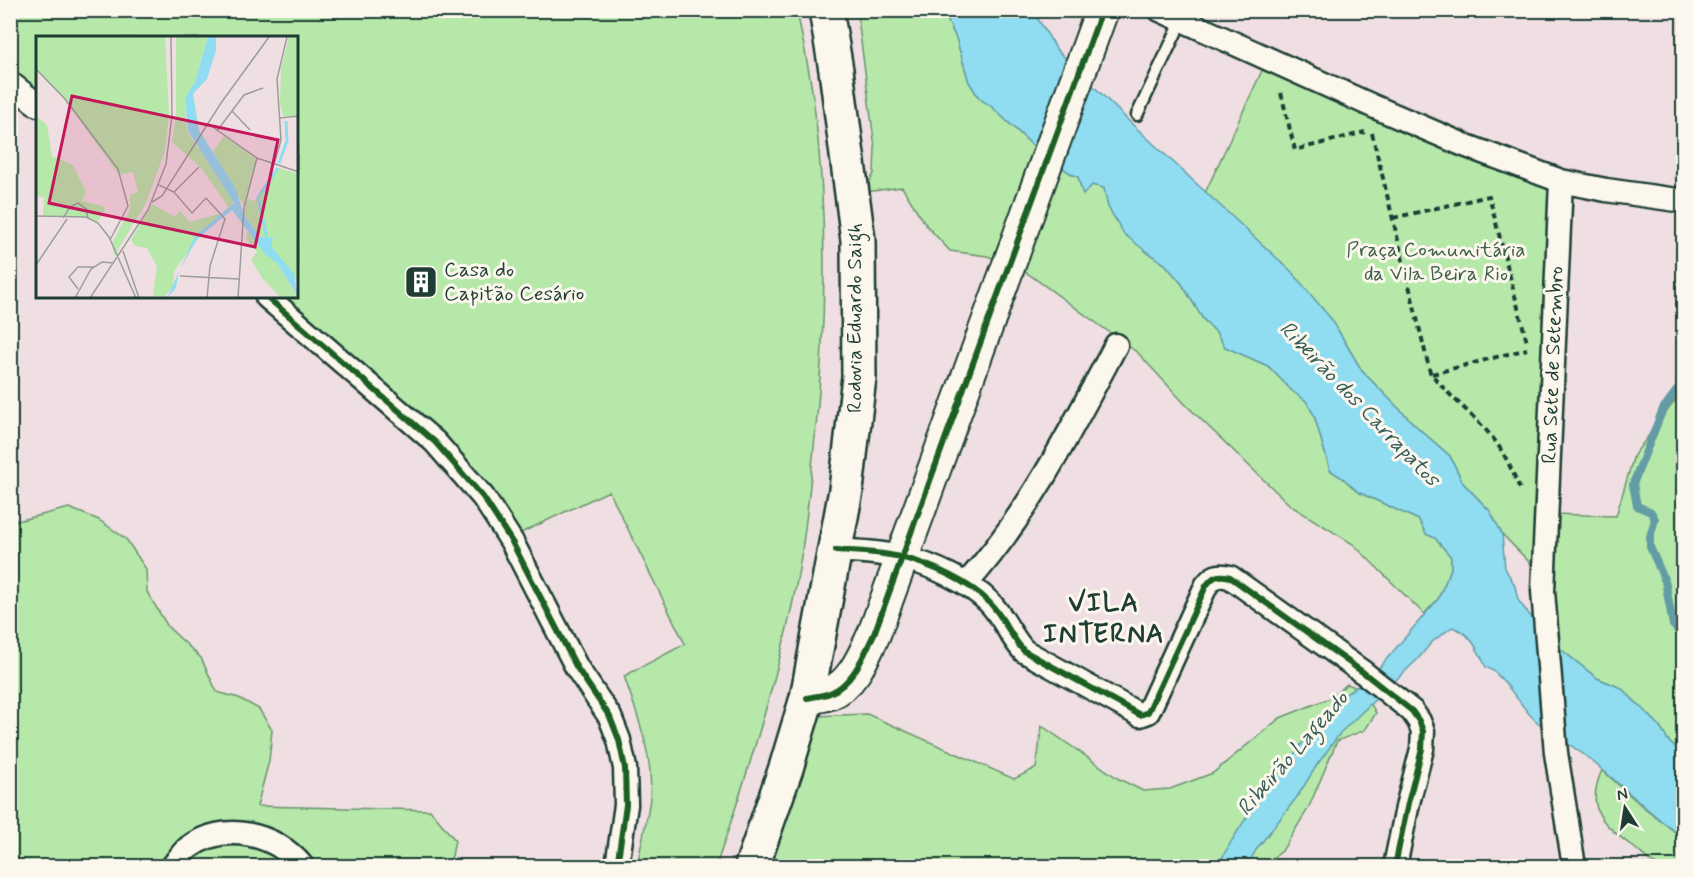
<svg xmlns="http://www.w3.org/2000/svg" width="1694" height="877" viewBox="0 0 1694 877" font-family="Mynerve,sans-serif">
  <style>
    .green { fill: #b5e8a9; stroke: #6a926e; stroke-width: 1.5 }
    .water { fill: #90dcf1; stroke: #639ca5; stroke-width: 1.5 }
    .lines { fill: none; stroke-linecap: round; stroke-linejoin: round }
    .stream { stroke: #639ca5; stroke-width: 8 }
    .lane-casing { stroke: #1f3d34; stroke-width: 15 }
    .street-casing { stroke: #1f3d34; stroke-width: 27 }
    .secondary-casing { stroke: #1f3d34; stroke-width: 36 }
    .highway-casing { stroke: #1f3d34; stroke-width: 38 }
    .path { stroke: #1f3d34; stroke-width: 4; stroke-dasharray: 6 4.5; stroke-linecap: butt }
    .lane { stroke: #fbf7ec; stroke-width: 10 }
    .street { stroke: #fbf7ec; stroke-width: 22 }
    .secondary { stroke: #fbf7ec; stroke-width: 32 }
    .highway { stroke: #fbf7ec; stroke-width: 33 }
    .cycleway-casing { stroke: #fbf7ec; stroke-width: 10 }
    .cycleway { stroke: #1b5e20; stroke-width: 6 }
    .labels { text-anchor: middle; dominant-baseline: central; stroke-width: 6; stroke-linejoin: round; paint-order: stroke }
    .park-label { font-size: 21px; fill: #3d5f4b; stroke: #fbf7ec }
    .poi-label { font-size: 21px; fill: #1f3d34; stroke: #fbf7ec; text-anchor: start }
    .street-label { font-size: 21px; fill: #1f3d34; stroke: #fbf7ec }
    .water-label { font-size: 22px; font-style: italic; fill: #365d5a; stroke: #fbf7ec }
    .district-label { font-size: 27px; font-weight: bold; letter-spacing: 1.5px; fill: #1f3d34; stroke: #fbf7ec }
    .inset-river { fill: none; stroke: #90dcf1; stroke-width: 3 }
    .inset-road { fill: none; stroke: #9c9e9c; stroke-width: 1.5 }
    .view { fill: #c2185b; fill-opacity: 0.15; stroke: #c2185b; stroke-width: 3 }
    .inset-edge { fill: none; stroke: #1f3d34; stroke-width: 3 }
  </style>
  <rect width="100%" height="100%" fill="#efdfe2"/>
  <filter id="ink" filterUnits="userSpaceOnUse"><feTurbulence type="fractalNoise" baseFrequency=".0167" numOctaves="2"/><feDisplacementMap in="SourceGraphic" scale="12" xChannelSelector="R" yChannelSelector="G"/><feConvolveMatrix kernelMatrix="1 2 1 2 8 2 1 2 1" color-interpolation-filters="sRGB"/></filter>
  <g filter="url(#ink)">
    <path class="green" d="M10 11H797C803 42 810 73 814 104 829 221 826 340 813 457 808 505 803 554 793 601 774 691 746 779 716 866H637C641 844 647 821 650 798 654 757 637 714 624 676L685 644 609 491 506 540 432 445 261 297H297V38H38L37 110 11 87Z
      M857 11H948V21L956 38 969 82 979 98 992 107 1030 143 1070 173 1078 177 1083 194 1092 185 1104 188 1108 207 1148 253 1165 264 1182 284 1203 319 1216 332 1225 347 1268 366 1292 390 1306 401 1314 415 1330 470 1344 479 1358 492 1419 520 1426 534 1435 538 1451 557V569L1438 599 1424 614 1353 544 1291 506 1185 404 1138 353 1020 268 987 256 950 251 926 225 902 187 865 192 874 173 875 148Z
      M1267 60 1558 183 1540 573 1502 534 1490 511 1463 483 1450 456 1417 427 1362 371 1332 320 1205 193Z
      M1683 390V753L1670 743 1657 723 1621 688 1597 678 1554 644 1552 514 1616 516 1634 455Z
      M69 508 99 520 126 539 146 569 147 592 168 627 201 658 217 692 239 698 259 709 272 730 269 761 257 806 430 810 455 840 452 856 447 866H11V521L21 520Z
      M1347 684 1363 690 1376 713 1365 730 1337 741 1308 809 1282 851 1263 866H766L814 716 867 714 1014 779 1036 768 1042 726 1119 779 1143 791 1170 789 1213 773 1280 718 1330 698Z
      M1602 770 1642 806 1683 838V866C1676 866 1667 868 1660 866 1652 865 1643 855 1637 850 1606 826 1583 812 1602 770Z"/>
    <path class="water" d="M948 11H1033L1057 50 1132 124 1291 271 1332 320 1362 371 1417 427 1450 456 1463 483 1490 511 1502 534 1505 568 1515 586 1518 600 1535 622 1554 644 1597 678 1621 688 1657 723 1670 743 1683 753V838C1649 813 1621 784 1588 758 1571 744 1547 733 1532 717 1520 705 1501 672 1486 667 1477 649 1472 634 1452 627L1431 643 1418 659 1341 732 1317 765 1297 797 1256 850 1247 866H1218C1238 825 1267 789 1295 753 1308 735 1322 714 1338 700 1349 690 1361 685 1372 676L1438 599 1451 569V557L1435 538 1426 534 1419 520 1358 492 1344 479 1330 470 1314 415 1306 401 1292 391 1268 366 1225 347 1216 332 1203 319 1182 284 1165 264 1148 253 1124 234 1108 207 1104 188 1092 185 1083 195 1078 177 1070 173 1030 143 992 107 979 98 969 82 956 38 948 21Z"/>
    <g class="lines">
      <path class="stream" d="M1684 381 1663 409 1633 484 1637 506 1651 512 1655 519 1650 537V547L1665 581 1673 625 1684 637"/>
      <g class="lane-casing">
        <path id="lane" d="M1137 115 1182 20"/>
      </g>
      <g class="street-casing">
        <path id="street" d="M1160 10 1375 107 1464 145 1561 181 1606 190 1684 201
          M10 83 38 105
          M1561 181 1543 591 1556 753 1574 866
          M267 297 435 442 483 497 498 520 512 542 577 668 610 717 619 740 625 768 626 805 617 866
          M836 550C858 552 883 552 904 558 932 565 969 582 989 602 1004 617 1010 636 1024 651L1140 715 1148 712 1206 586C1213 576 1218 574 1230 577L1364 673 1412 711 1419 721 1423 731 1422 749 1408 803 1395 866
          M966 584C1029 514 1072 428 1116 345
          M173 866C178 860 182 853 188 848 224 821 275 833 302 866"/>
      </g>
      <g class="secondary-casing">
        <path id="secondary" d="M807 698C814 696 823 696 830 693 853 684 864 655 874 634L1102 10"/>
      </g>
      <g class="highway-casing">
        <path id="highway" d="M752 866 786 768 807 698 846 490 859 377 858 240 836 70 826 10"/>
      </g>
      <path class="path" d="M1281 93 1295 150 1365 132
        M1372 133 1430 372C1448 396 1473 414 1492 437 1505 453 1513 473 1521 491
        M1393 218 1489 196 1527 342
        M1432 374 1527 349"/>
      <use href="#lane" class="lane"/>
      <use href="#street" class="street"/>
      <use href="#secondary" class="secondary"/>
      <use href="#highway" class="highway"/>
      <g class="cycleway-casing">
        <path id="cycleway" d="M267 297 435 442 483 497 498 520 512 542 577 668 610 717 619 740 625 768 626 805 617 866
          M836 550C858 552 883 552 904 558 932 565 969 582 989 602 1004 617 1010 636 1024 651L1140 715 1148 712 1206 586C1213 576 1218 574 1230 577L1364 673 1412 711 1419 721 1423 731 1422 749 1408 803 1395 866
          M807 698C814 696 823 696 830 693 853 684 864 655 874 634L1102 10"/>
      </g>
      <use href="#cycleway" class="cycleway"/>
    </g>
  </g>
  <defs>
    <g id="building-square" transform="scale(1.725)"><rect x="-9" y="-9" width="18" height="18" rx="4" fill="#1f3d34" stroke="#fbf7ec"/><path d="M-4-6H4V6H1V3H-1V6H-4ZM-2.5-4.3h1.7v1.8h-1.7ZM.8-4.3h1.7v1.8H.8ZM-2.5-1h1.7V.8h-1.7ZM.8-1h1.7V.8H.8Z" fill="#fff"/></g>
  </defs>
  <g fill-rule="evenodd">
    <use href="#building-square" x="421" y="282"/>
  </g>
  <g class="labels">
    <g class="park-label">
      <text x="1436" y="250">Praça Comunitária<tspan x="1436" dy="24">da Vila Beira Rio</tspan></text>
    </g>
    <g class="poi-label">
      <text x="444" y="270">Casa do<tspan x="444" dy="24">Capitão Cesário</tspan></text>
    </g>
    <g class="street-label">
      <text transform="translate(855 318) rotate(-90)">Rodovia Eduardo Saigh</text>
      <text transform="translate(1553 365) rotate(-88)">Rua Sete de Setembro</text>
    </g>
    <g class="water-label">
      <text transform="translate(1359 404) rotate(46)">Ribeirão dos Carrapatos</text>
      <text transform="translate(1293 754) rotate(-49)">Ribeirão Lageado</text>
    </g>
    <g class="district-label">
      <text x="1104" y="603">VILA<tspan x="1104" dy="31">INTERNA</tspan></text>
    </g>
  </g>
  <g transform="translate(36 36)">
    <rect width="262" height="262" fill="#efdfe2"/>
    <path d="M0 1H129L133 78 129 115 110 167 78 220 76 207 94 174V159L102 156 97 136 83 139 28 63 0 34ZM140 1H172L159 46 149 62 150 87 152 97 198 165 193 172 165 132 136 106 140 79ZM253 1H262V81L247 80 244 67 245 32ZM0 80 11 89 16 120 37 129 50 156 46 165 67 170 69 174 61 186 51 181 7 180 8 161 0 160ZM188 100 221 123 208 170 177 115ZM243 132 262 138V246L235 210V204L224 201 208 179 211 163 219 165ZM116 168 139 181 144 175 154 186 182 178 185 182 164 200 138 235 137 251 127 262 117 259 121 231 111 212 99 210 95 204ZM211 195 241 227 262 262H245L226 242 215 224 221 216 210 202Z" fill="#b5e8a9"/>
    <path d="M172 1H180V14L171 43 157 58 163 94 200 153 208 179 224 201 237 202 235 210 258 238 262 261 241 227 229 218 196 174 161 203 143 235 140 252 131 262 159 200 198 167 152 95 149 62 159 46Z" fill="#90dcf1"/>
    <path class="inset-river" d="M243 127 251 105 250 85M231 202 222 161 242 132"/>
    <path class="inset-road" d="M0 33 29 63 82 133 92 170 74 204M196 75 214 94M244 82 263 80M171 87 221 122 263 136M181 95 208 59 227 52M238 129 245 104 241 43 251 1M123 149 138 156 156 177 170 162 189 183 174 230 171 262M138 156 163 131M116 166 126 160 185 67 233 1M0 180 50 181 62 187 73 201 100 262M27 182 34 171 42 167 50 173 52 182M87 215 103 262M0 229 31 183M144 240 203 243M42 253 33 241 42 231H58M39 262 55 233 66 226 78 227M54 262 112 174 130 128 136 80 135 1M202 262 208 172 221 122"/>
    <path class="view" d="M36 60 242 104 219 211 13 167Z"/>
    <rect width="262" height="262" class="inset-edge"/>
  </g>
  <rect width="1694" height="877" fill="none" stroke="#fbf7ec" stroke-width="36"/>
  <rect x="18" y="18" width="1658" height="841" fill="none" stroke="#1f3d34" stroke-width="2" filter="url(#ink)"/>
  <g transform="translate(1625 808) rotate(348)" stroke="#fbf7ec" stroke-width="4.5" paint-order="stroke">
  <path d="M0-4.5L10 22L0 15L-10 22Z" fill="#1f3d34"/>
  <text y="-9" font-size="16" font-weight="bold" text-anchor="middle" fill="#1f3d34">N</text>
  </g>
</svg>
